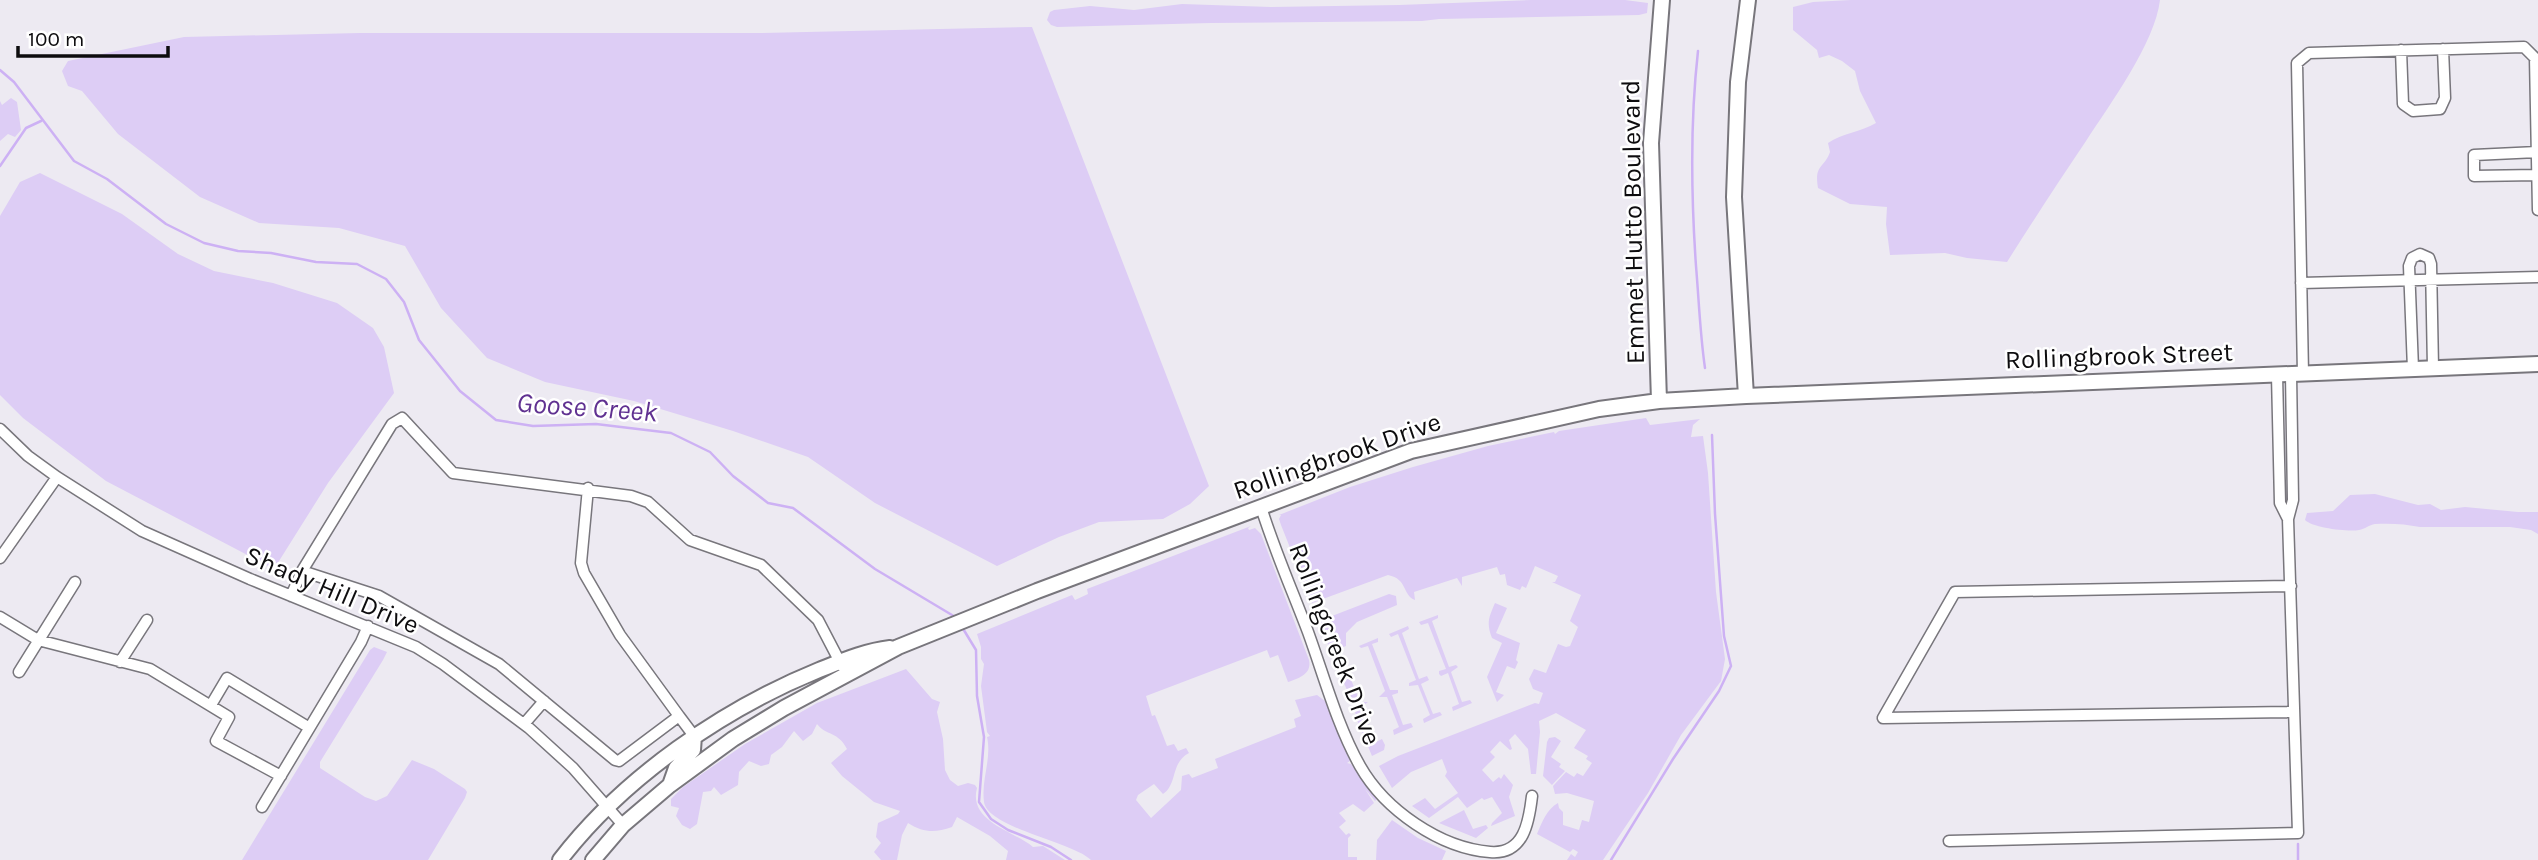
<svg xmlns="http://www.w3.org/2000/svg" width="2538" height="860" viewBox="0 0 2538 860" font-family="Karla,sans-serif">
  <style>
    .green { fill: #ddcdf5 }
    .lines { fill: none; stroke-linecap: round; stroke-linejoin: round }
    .stream { stroke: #cdb1f4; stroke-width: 2.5 }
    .street-casing { stroke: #78767c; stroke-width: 13 }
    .secondary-casing { stroke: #78767c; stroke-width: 18 }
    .street { stroke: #fff; stroke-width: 10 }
    .secondary { stroke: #fff; stroke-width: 14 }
    .labels { text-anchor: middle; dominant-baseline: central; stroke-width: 5; stroke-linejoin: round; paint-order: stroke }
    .street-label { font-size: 26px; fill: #0d0c0e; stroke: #fff }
    .water-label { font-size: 28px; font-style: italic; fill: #603191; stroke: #fff }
  </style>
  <rect width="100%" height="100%" fill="#edeaf2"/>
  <path class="green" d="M1531 0H1625L1648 3 1647 13 1639 15 1439 19 1422 21 1211 23 1057 27 1051 25 1047 20 1050 12 1054 10 1090 6 1134 10 1182 4 1271 7 1399 5Z
    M1851 0H2160C2155 43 2110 104 2086 141 2059 181 2033 221 2007 262L1967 258 1945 253 1890 255 1886 224 1887 207 1850 204 1818 188C1814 164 1824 169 1830 152L1828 143C1842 133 1861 132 1876 123L1860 91 1855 71 1842 61 1829 55 1819 58 1817 50 1793 30V7L1813 2Z
    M1032 27 1209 486 1190 504 1163 519 1099 522 1059 537 997 566 875 503 808 457 733 431 634 401 545 382 487 358 441 308 405 246 339 228 259 223 200 197 118 134 82 91 68 86 62 71 68 61 184 37 360 33H761Z
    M11 98 17 102 21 130 15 137 8 134 0 141V101L2 105Z
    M40 173 122 214 178 254 214 271 273 283 337 303 373 328 384 347 394 393 328 483 274 569 106 481 23 418 0 395V216L20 182Z
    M1646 418 1650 425 1700 419 1693 425 1691 437 1703 436 1708 473 1716 592 1725 659 1721 681 1681 735 1648 793 1603 860H1567L1571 854 1575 857 1578 852 1573 849 1570 852 1537 834C1542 822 1547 809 1558 803L1559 808 1563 812V825L1579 830 1582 820 1589 822 1594 801 1567 793 1555 794 1553 786 1566 772 1574 777 1577 773 1583 776 1592 763 1586 759 1588 756 1574 748 1586 730 1556 713 1539 721 1540 732 1536 774H1531L1528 749 1515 734 1509 740 1512 749 1510 750 1500 741 1490 752 1495 757 1482 770 1493 782 1499 777 1501 779 1504 774 1513 785 1509 797 1515 816 1491 826 1492 823 1502 813 1492 797 1484 800 1482 798 1467 808 1458 797 1429 818 1412 806 1425 798 1435 809 1458 793 1445 776 1447 772 1442 759 1411 772 1392 788 1379 766 1398 756 1535 703 1539 704 1543 693 1533 689 1529 679 1534 669 1546 673 1558 644 1566 647 1570 646 1578 627 1570 621 1581 595 1552 582H1555L1558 576 1535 566 1526 588 1522 586 1520 590 1507 585 1505 574 1500 575 1497 567 1462 577V586L1457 578 1417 591 1414 592 1415 600C1402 595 1408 579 1388 575L1312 603 1281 525 1279 519 1281 515H1279L1350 487 1413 467 1488 446 1554 432 1555 434 1559 431Z
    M2375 494 2418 505 2430 504 2441 510 2465 507 2518 512H2538V534L2531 530 2510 527H2420C2406 524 2390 523 2375 524 2369 525 2365 529 2359 530 2348 532 2313 528 2305 520L2307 513 2333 511 2350 495Z
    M1251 526 1248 528 1249 530 1255 528 1261 534 1309 660C1312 674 1299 678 1288 682L1278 655 1270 658 1267 650 1146 696 1152 716 1155 715 1167 746 1174 744 1178 751 1186 748 1189 753C1170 763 1178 784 1163 794L1154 784 1138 795 1136 800 1151 818 1181 790 1182 776 1189 774 1192 778 1218 768 1215 759 1296 727 1294 719 1301 716 1295 700 1317 695 1325 701 1350 761 1347 763 1351 764 1377 799 1375 801 1365 789 1374 803 1364 812 1353 804 1339 813 1346 821 1339 827 1346 835 1349 833 1351 835 1348 838V857H1357V860H1091C1073 842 988 828 984 802 981 779 992 759 987 737L990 736 987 732 981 686 984 664 981 659V647L977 634 1072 595 1075 600 1088 594 1087 589Z
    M1389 594 1396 596 1397 605 1357 622 1346 633V646L1331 652 1319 621Z
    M1495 603 1507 608 1496 633 1520 643 1516 660 1518 662 1515 669 1507 666 1496 692 1504 695 1497 702 1487 677 1502 643 1492 638C1486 623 1489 617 1495 603Z
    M1438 615V618L1432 621 1449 667 1456 665 1458 667 1451 672 1462 702 1470 700 1472 703 1453 711 1452 707 1459 704 1448 673 1441 676 1439 674V671L1446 669 1428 623 1421 625 1419 622Z
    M1408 626 1409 629 1402 633 1419 679 1427 676 1429 680 1421 684 1433 714 1440 712 1442 715 1424 723 1423 719 1430 715 1418 685 1409 686V683L1416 680 1398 634 1391 637 1389 634Z
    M1378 638V642L1372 644 1390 690H1398V693L1392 695 1403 725 1411 723 1413 727 1394 735 1393 730 1399 727 1387 697H1379L1385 691 1368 646 1361 648 1359 646Z
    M374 647 387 652 383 660 320 762V768L365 797 376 801 387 796 412 760 434 769 465 789 467 792 465 798 428 860H242L370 650Z
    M1340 652 1360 702H1368L1361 707 1376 742 1382 739 1385 745 1384 750 1372 756 1357 720 1353 703 1331 655Z
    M906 669 932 699 940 702 937 712 943 739 945 770 950 780 958 786 968 783 975 785 977 788C968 822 1014 831 1033 847L1043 846 1065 860H1006L1008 851 990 836 957 817 952 827C935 833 924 833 908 823L902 835 897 860H881L874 852 881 843 876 837 878 823 898 814 900 811 874 802 842 776 831 763 847 749C838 731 826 736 817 724L812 734 803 741 794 731 782 747 771 755 769 764 761 766 749 761 739 772 738 785 721 795 714 787 711 791 703 792 697 824 690 829 682 825 676 816 679 808 671 806V799L683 787 745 744 817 703Z
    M1555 737 1561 741 1551 757 1561 764 1559 767 1565 771 1552 785 1543 776 1547 742 1549 738Z
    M1464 810 1473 829 1486 825 1488 828 1476 838 1439 823Z
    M1392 820 1418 838 1446 851 1442 860H1376L1377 840Z"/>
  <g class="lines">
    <path class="stream" d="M1698 51C1690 122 1691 194 1696 266 1699 301 1700 334 1705 368
      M0 70 14 82 74 161 107 179 166 224 204 243 238 251 271 253 316 262 357 264 386 279 404 302 419 340 460 391 496 420 533 426 596 424 671 433 710 452 733 476 768 503 793 508 875 569 957 618
      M0 166 26 128 41 121
      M962 627 976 650 977 696 984 737 979 802 991 819 1008 830 1051 847 1071 860
      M2298 844V860
      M1611 860 1673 759 1719 691 1731 666 1724 636 1715 514 1712 435"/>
    <g class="street-casing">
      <path id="street" d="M2401 50 2403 104 2413 111 2440 109 2445 98 2443 49
        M2537 152 2474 155V176L2537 175
        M2301 283 2538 277
        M2413 369 2409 266 2412 258 2420 254 2429 258 2431 264 2433 368
        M2303 374 2297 63 2309 53 2524 47 2535 58 2538 210
        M2277 375 2280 503 2288 519
        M0 429 28 456 57 477 142 531 250 579 416 647 443 664 529 728 573 768 623 825
        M588 488 581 563 584 573 620 635 679 716
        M1261 507C1274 549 1292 590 1308 632 1324 676 1337 725 1360 766 1385 810 1440 848 1490 852 1524 855 1529 822 1532 796
        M0 558 57 477
        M302 571 379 596 499 664 615 760 619 761 679 716 694 736
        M291 596 302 571 392 424 402 418 453 473 631 496 648 502 690 540 761 565 818 620 842 666
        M0 617 38 640 150 669 229 717 216 741 281 776
        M120 662 147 620
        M19 672 75 582
        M211 705 227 678 308 727
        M1883 718 1955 592 2291 586
        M1883 718 2293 712
        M524 724 544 701
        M262 807 361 642 368 626
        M1949 841 2298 833 2288 519 2293 500 2291 374"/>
    </g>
    <g class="secondary-casing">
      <path id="secondary" d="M1746 396 1734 197 1738 82 1748 0
        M1659 401 1651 143 1662 0
        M670 785 676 768 693 750 694 736
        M560 860C624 777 723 709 819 670 842 661 865 651 890 648
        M593 860 623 825 670 785 733 739 784 708 898 647 1037 591 1411 451 1599 409 1659 401 1746 396 2538 364"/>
    </g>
    <use href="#street" class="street"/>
    <use href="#secondary" class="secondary"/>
  </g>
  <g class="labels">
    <g class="street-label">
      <text transform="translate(1633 222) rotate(-91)">Emmet Hutto Boulevard</text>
      <text transform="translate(2119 356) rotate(-2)">Rollingbrook Street</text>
      <text transform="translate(1337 456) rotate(-19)">Rollingbrook Drive</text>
      <text transform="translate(332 590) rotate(23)">Shady Hill Drive</text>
      <text transform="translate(1335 644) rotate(69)">Rollingcreek Drive</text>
    </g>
    <g class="water-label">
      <text transform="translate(587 407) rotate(4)">Goose Creek</text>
    </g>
  </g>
  <path d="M18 46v10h150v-10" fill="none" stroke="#0d0c0e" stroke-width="3.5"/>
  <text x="28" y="46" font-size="21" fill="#0d0c0e" stroke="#ffffff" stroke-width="5" paint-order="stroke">100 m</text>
</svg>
